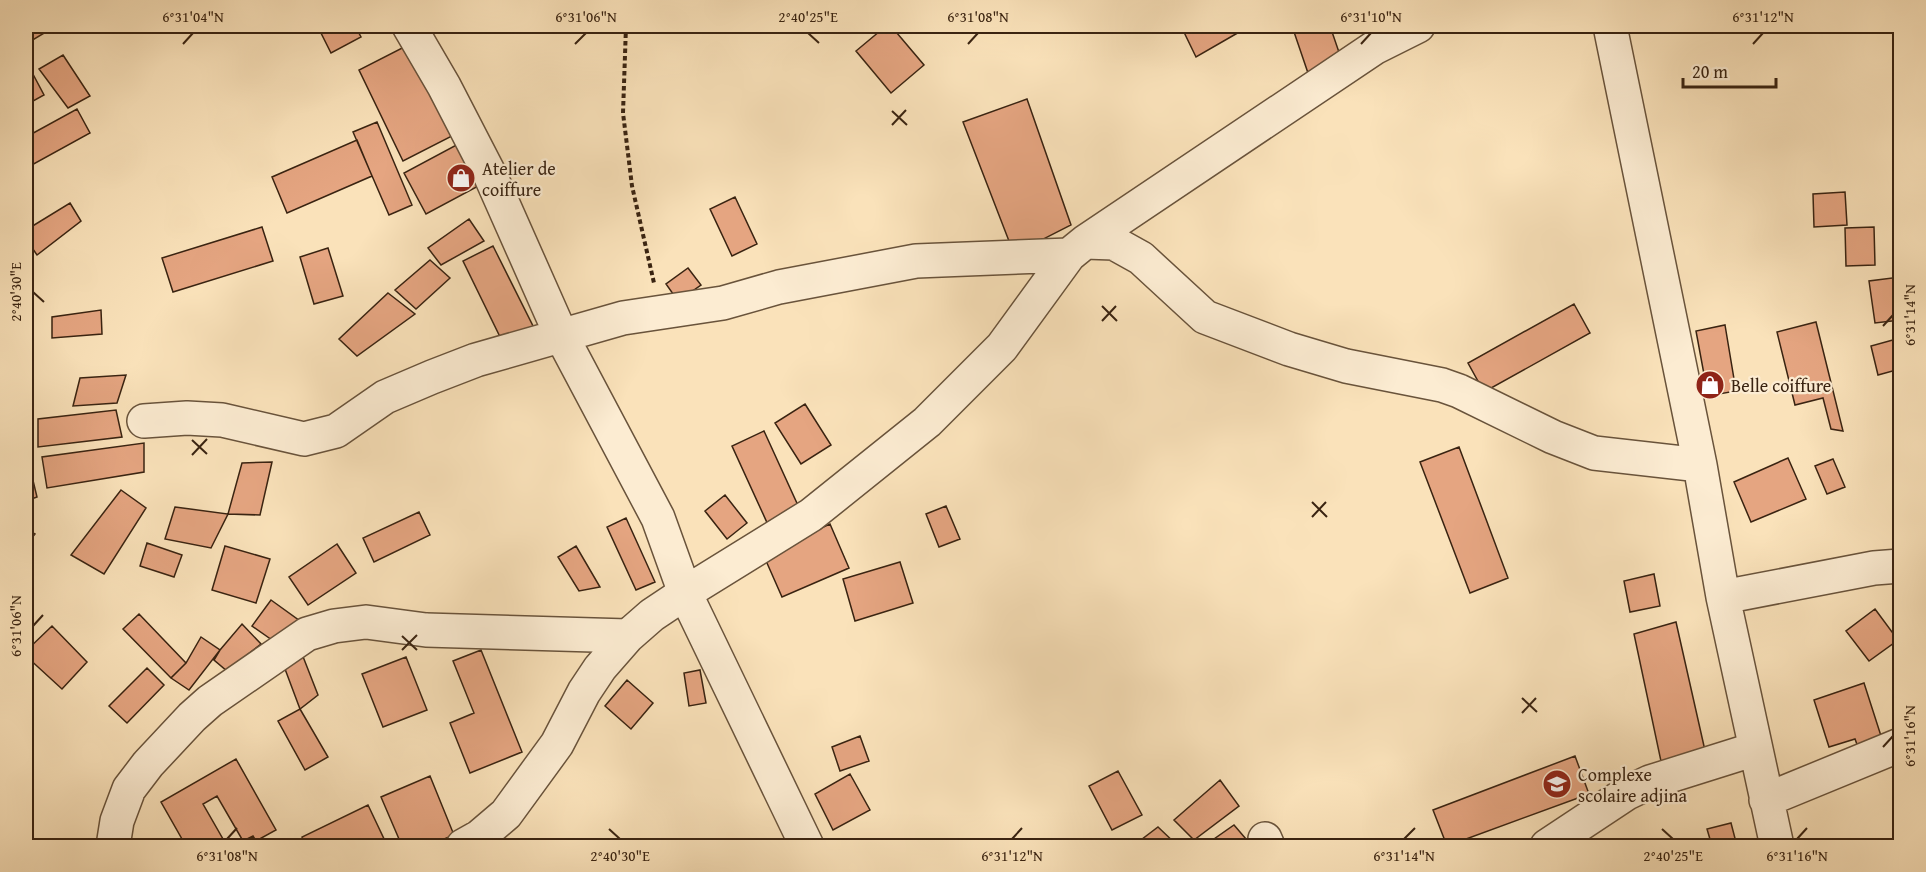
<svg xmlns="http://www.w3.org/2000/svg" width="1926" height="872" viewBox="0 0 1926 872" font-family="'Gentium Book Plus',serif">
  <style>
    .building { fill: #e5a581; stroke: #392311; stroke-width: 1.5 }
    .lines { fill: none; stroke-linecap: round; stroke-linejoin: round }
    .minor-casing { stroke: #69533b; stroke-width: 36 }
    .path { stroke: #392311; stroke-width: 4; stroke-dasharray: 4.5 3; stroke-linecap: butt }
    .minor { stroke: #fcecd2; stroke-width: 33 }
    .ticks { fill: none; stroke: #392311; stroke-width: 2 }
    .labels { text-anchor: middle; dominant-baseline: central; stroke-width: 4.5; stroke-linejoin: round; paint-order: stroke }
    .poi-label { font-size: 18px; fill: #392311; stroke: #fcecd2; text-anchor: start }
    .neatline { fill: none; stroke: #392311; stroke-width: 2 }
    .ticks-label { font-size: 15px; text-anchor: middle; fill: #392311 }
  </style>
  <rect width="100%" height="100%" fill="#fae2ba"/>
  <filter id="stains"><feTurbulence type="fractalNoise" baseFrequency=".00333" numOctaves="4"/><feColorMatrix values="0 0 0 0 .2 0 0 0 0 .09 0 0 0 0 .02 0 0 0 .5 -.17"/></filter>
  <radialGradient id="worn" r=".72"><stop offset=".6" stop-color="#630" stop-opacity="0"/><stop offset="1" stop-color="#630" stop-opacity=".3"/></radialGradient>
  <path class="building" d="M26 26H56L26 44Z
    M335 26H355L361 37 331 53 321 33Z
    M886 26H891L924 65 891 93 856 51Z
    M1181 26H1240L1241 31 1196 57Z
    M1292 26H1330L1342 61 1308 73Z
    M1889 26H1900V31L1896 35Z
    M408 45 452 136 403 161 359 70Z
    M63 55 90 96 68 108 39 69Z
    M26 61 44 95 26 105Z
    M1027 99 1071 225 1014 254 963 122Z
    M77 109 90 133 30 166 26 159V137Z
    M377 122 412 205 389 215 353 132Z
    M357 140 372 176 287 213 272 177Z
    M462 142 484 183 426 214 404 173Z
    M1845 192 1847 225 1814 227 1813 194Z
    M735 197 757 244 732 256 710 209Z
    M70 203 81 221 37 255 26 239V230Z
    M469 219 484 241 441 265 428 248Z
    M262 227 273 261 173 292 162 258Z
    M1874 227 1875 265 1846 266 1845 228Z
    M493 246 536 332 505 347 463 261Z
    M328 248 343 296 314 304 300 257Z
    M430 260 450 278 416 309 395 290Z
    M688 268 701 285 678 301 666 284Z
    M1900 277V320L1875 323 1869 281Z
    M388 293 415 314 357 356 339 339Z
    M1574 304 1590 333 1484 392 1468 363Z
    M101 310 102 334 52 338V317Z
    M1816 322 1843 431 1831 429 1823 398 1795 405 1777 332Z
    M1725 325 1736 391 1708 396 1696 331Z
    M1900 338V369L1878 375 1871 346Z
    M126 375 117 403 73 406 80 378Z
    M805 404 831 445 801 464 775 423Z
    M116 410 122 437 38 447V419Z
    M764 431 801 512 769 527 732 446Z
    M144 443V472L47 488 42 457Z
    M1459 447 1508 578 1470 593 1420 462Z
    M1788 458 1806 499 1751 522 1734 482Z
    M1833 459 1845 487 1827 494 1815 466Z
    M272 462 260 515 228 514 242 463Z
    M30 468 37 497 26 501V470Z
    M121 490 146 508 104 574 71 555Z
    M725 495 747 523 727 539 705 511Z
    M946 506 960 539 939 547 926 514Z
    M175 507 228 514 211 548 165 539Z
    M419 512 430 535 374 562 363 538Z
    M626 518 655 582 636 590 607 527Z
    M830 524 849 568 782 597 763 554Z
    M26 529 35 534 26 545Z
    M147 543 182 555 174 577 140 566Z
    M337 544 356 573 308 605 289 577Z
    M225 546 270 559 256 603 212 590Z
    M576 546 600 587 579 591 558 557Z
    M900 562 913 603 855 621 843 579Z
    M1654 574 1660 606 1630 612 1624 581Z
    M271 600 300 621 282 647 252 626Z
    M1875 609 1898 640 1869 661 1846 631Z
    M139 614 186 663 171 678 123 629Z
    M1676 622 1706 755 1662 766 1634 634Z
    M242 624 261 644 227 671 214 660 220 650Z
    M52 626 87 662 62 689 26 656V651Z
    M201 637 220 650 189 690 171 678 186 663Z
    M481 650 522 752 470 773 450 723 474 713 453 661Z
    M302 654 318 695 300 709 282 661Z
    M406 657 427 710 383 727 362 674Z
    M147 668 164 685 127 723 109 706Z
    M700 670 706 703 689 706 684 673Z
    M627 680 653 703 631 729 605 706Z
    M1864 683 1882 739 1858 747 1855 739 1829 747 1814 700Z
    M300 709 328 757 305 770 278 721Z
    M860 736 869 761 840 771 832 747Z
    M1575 756 1589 794 1447 846 1433 810Z
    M236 759 276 830 256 841 253 836 243 841 217 796 203 804 227 846H186L161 802Z
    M1118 771 1142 815 1112 830 1089 786Z
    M850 774 870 810 833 830 815 794Z
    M430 776 454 835 427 846H402L381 797Z
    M1220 780 1239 806 1194 840 1174 820Z
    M368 805 385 841 374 846H306L302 837Z
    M1731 823 1737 846H1712L1707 829Z
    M1234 825 1252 846H1204Z
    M1158 827 1178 846H1133Z"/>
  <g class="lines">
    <g class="minor-casing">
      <path id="minor" d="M409 26 444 86 491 177 561 335 658 518 685 593 807 846
        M1610 26 1700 465 1723 597 1777 846
        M1085 242 1114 243 1141 258 1205 317 1289 349 1346 366 1442 385 1459 391 1553 437 1594 453 1700 465
        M144 421 187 418 222 420 304 439 336 431 385 397 432 377 476 360 623 318 723 303 779 287 916 261 1069 255
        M1723 597 1874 568 1900 566
        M1766 800 1900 745
        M1265 839 1268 846
        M113 846 117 821 129 789 148 764 192 717 210 701 307 634 334 626 366 622 426 630 628 636
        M463 846 479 837 506 814 557 744 584 692 600 668 628 636 652 615 685 593 811 515 927 422 1002 347 1069 255 1085 242 1374 48 1418 26
        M1547 846 1627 793 1650 782 1755 749"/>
    </g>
    <path class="path" d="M626 26 623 113 632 186 654 283"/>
    <use href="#minor" class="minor"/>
  </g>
  <path class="ticks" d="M808 33 819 43M183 44 193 33M575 44 586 33M968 44 978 33M1361 44 1371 33M1753 44 1763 33M892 111 907 125M892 125 906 110M33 292 44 302M1102 306 1117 321M1102 321 1116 306M1883 326 1893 315M192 440 207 454M192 455 207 439M1312 502 1327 517M1312 517 1326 502M33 626 43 615M402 636 417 650M402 650 417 635M1522 698 1537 712M1522 713 1536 698M1883 747 1893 736M609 829 620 839M1662 829 1673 839M227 839 237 828M1012 839 1022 828M1404 839 1415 828M1797 839 1807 828"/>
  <defs>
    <g id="shop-disc" transform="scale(1.5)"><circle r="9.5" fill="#8f2418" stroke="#fcecd2"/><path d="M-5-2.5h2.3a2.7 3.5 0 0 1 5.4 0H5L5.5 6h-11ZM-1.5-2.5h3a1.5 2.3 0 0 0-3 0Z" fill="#fff"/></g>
    <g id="school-disc" transform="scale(1.5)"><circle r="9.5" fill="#8f2418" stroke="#fcecd2"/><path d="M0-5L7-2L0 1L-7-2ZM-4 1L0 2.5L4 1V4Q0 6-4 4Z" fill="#fff"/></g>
  </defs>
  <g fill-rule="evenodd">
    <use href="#shop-disc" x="461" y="178"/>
    <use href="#shop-disc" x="1710" y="385"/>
    <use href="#school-disc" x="1557" y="784"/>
  </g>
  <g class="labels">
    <g class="poi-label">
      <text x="482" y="168">Atelier de<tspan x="482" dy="21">coiffure</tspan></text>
      <text x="1731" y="385">Belle coiffure</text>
      <text x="1578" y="774">Complexe<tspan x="1578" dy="21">scolaire adjina</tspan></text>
    </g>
  </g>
  <rect width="1926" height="872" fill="none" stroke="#fae2ba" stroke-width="66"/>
  <path d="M1683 78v9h93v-9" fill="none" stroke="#392311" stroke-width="3"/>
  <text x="1692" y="78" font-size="18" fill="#392311" stroke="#fcecd2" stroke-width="4.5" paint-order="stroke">20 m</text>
  <rect x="33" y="33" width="1860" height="806" class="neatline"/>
  <g class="ticks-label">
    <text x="193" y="22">6°31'04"N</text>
    <text x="586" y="22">6°31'06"N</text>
    <text x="808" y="22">2°40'25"E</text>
    <text x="978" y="22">6°31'08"N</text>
    <text x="1371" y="22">6°31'10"N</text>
    <text x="1763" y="22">6°31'12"N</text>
    <text transform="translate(16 292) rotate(-90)" y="5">2°40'30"E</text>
    <text transform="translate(1910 315) rotate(-90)" y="5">6°31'14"N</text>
    <text transform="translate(16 626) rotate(-90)" y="5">6°31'06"N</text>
    <text transform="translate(1910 736) rotate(-90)" y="5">6°31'16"N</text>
    <text x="227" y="861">6°31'08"N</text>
    <text x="620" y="861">2°40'30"E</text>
    <text x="1012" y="861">6°31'12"N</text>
    <text x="1404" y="861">6°31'14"N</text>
    <text x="1673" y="861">2°40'25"E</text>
    <text x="1797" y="861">6°31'16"N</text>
  </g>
  <rect width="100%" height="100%" filter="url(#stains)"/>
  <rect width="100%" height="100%" fill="url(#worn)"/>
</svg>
